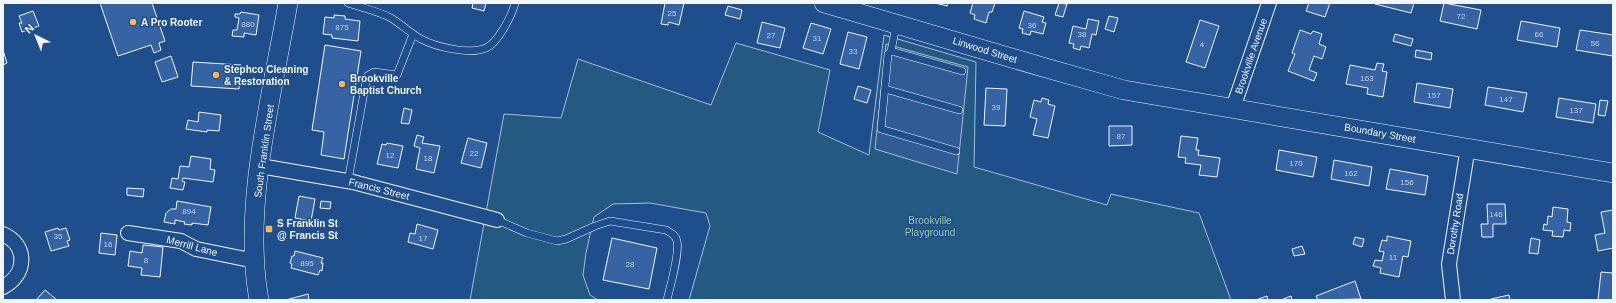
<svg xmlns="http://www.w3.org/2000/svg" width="1616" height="303" viewBox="0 0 1616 303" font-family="Arial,sans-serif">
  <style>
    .green { fill: #245a82; stroke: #a8bbd7 }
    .parking { fill: #305b95; stroke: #a8bbd7 }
    .building { fill: #3563a3; stroke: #f2f6ff }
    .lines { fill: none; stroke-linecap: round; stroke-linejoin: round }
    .service-casing { stroke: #f2f6ff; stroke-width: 8 }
    .minor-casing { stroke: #f2f6ff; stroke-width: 16 }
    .secondary-casing { stroke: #f2f6ff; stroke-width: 20 }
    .service { stroke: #1f4e8c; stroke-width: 7 }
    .minor { stroke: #1f4e8c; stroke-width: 14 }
    .secondary { stroke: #1f4e8c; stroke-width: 19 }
    .poi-dot { fill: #ffb74d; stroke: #1f4e8c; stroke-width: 1.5 }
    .labels { text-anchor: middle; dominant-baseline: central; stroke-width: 3; stroke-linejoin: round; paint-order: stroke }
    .number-label { font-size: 8px; fill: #c3d1e8 }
    .poi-label { font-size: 10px; font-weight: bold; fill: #f2f6ff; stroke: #1f4e8c; text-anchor: start }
    .street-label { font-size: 10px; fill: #f2f6ff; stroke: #1f4e8c }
    .park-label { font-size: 10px; fill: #97c8a6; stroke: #1f4e8c }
  </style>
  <rect width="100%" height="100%" fill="#1f4e8c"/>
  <path class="green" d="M884 35 976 62 974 167 1107 205 1111 194 1199 213 1231 300H689L710 226 706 213 650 203 613 204 594 217 586 253 583 275 590 295 598 300H470L504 114 561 118 578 59 711 105 736 43 830 70 818 132 869 155Z"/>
  <path class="parking" d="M886 44 968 67 957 174 875 149Z"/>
  <path class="building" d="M100 3H152L165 41 159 43 161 50 154 53 151 45 118 56Z
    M473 3H486L484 11 472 8Z
    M665 3H684L679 25 669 22 668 25 661 24Z
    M935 3H948L947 6Z
    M973 3H995L992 12H989L986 23 974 19 975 15 970 13Z
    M1059 3 1067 4 1063 17 1055 15Z
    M1309 3H1330L1325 17 1306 11Z
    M1376 3H1414L1411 13 1375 4Z
    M1444 3 1481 10 1477 29 1440 21Z
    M728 6 742 10 740 19 725 15Z
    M33 11 39 26 22 32 19 23H22L19 16Z
    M1024 11 1044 17 1042 22 1046 23 1043 34 1031 31 1030 35 1022 33 1023 29 1019 28Z
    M241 12 259 15 256 35 244 33V37L232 36 233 30H237L239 18 235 17V14H240Z
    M334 15 345 16V19L360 21 358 41 332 38V35L323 34 325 17 334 18Z
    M1109 16 1118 18 1114 32 1105 29Z
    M1088 19 1099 21 1096 35 1092 34 1089 48 1081 46 1080 50 1073 48 1074 44 1069 43 1073 26 1086 29Z
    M1200 20 1219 26 1205 68 1186 62Z
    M1521 21 1560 28 1557 47 1517 40Z
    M762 22 785 28 780 48 757 43Z
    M811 23 831 29 823 54 803 48Z
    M1300 30 1311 34 1313 31 1322 34 1319 44 1326 47 1322 59 1314 56 1309 70 1317 73 1314 81 1288 71 1295 54 1292 53Z
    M1580 30 1613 35V56L1576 50Z
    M848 32 867 37 859 69 840 64Z
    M1395 34 1413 39 1411 46 1393 41Z
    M325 45 361 51 344 159 321 155 324 132 312 130Z
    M3 50 7 63 3 65Z
    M1416 50 1432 53 1431 60 1415 57Z
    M171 56 178 77 162 82 155 62Z
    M193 62 241 65 239 89 191 86Z
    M1377 63 1384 64 1382 71 1387 72 1383 97 1367 94 1368 88 1346 84 1350 65 1375 70Z
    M1417 83 1453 89 1450 108 1414 102Z
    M858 86 871 90 867 103 854 99Z
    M1488 87 1527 93 1523 112 1485 105Z
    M986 88 1007 89 1005 126 984 125Z
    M1042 98 1049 100 1048 104 1055 106 1048 138 1033 135 1037 119 1030 117 1034 100 1041 102Z
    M1559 98 1596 104 1593 123 1556 117Z
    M1600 100 1608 101 1605 116 1598 115Z
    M404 108 412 110 409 124 401 123Z
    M199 112 221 115 219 131 207 130V132L186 129 188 120 198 122Z
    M1109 126H1132V145L1109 146Z
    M417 135 424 137 422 143 440 146 434 173 416 169 420 148 414 146Z
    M1181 136 1198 138 1196 150H1199L1198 155 1220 158 1217 177 1199 175 1201 165 1185 163 1186 158 1178 157Z
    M468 138 487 143 481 168 461 163Z
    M387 143 403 146 398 168 377 164 382 144 386 145Z
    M1279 150 1317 157 1313 177 1276 170Z
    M191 156 211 159 210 169 215 170 213 182 183 178 182 181 185 182 183 190 170 188 172 178 178 179 180 166 189 167Z
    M1334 160 1372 167 1369 186 1331 179Z
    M1390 169 1428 176 1425 195 1386 189Z
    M127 188 144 189 143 197 127 195Z
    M299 196 315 199 311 221 295 218Z
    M177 201 211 207 208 225 192 223V225L184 224 185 222 175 220V224L164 222 166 213 171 209H176Z
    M321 201 331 202 330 209 320 208Z
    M1487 204H1505L1506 224H1493V237H1482L1481 224H1488Z
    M1553 207 1568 209 1567 222 1571 223 1570 231 1564 230 1563 237 1552 236 1553 231 1543 230 1544 224 1547 225 1548 216 1552 217Z
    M1613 210V248L1598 251 1595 235 1605 233 1601 212Z
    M417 224 438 230 433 249 408 242 410 233 415 234Z
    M58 228 59 230 66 228 70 240 67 241 69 246 51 251 45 232Z
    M101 233 117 235 115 255 99 253Z
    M1387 236 1411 241 1408 257 1403 256 1399 277 1380 273 1381 268 1373 266 1375 260 1382 261 1384 252 1379 251 1382 240 1387 241Z
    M1355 237 1364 239 1362 247 1353 244Z
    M612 238 657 248 649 289 603 280Z
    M1531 238 1540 240 1538 254 1529 253Z
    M143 245 163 247 160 277 141 275 142 268 128 266 130 251 142 253Z
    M1302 246 1305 254 1294 256 1292 249Z
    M295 251 323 258 321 263H323L322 271 320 270 318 275 291 268 292 264 290 263 292 256H294Z
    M1601 272 1613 273V300H1598Z
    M1355 281 1361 299 1318 300 1316 296Z
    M45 290 57 300H36Z
    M308 294 309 300H286Z
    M1509 295 1510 300H1491V299Z
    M1267 296 1268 300H1256Z
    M1291 296 1292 300H1281Z"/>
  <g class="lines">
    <g class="service-casing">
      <path id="service" d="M348 3C362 8 378 11 391 18 401 24 410 33 421 39 436 47 470 55 486 48 498 43 512 15 515 3
        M896 26 891 51 888 54 881 129 956 151
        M891 51 962 71
        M885 89 959 110
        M348 181 367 76 374 72 397 75 413 34
        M497 220 527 233 557 241 566 239 595 226 610 221 666 230C671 233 676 235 677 241 680 253 670 287 667 300"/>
    </g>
    <g class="minor-casing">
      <path id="minor" d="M1233 108 1269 3
        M260 166 353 182 497 220
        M128 233 181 241 196 249 255 261
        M3 234C28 245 27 275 3 287
        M1453 300 1449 264 1468 147"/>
    </g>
    <g class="secondary-casing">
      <path id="secondary" d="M824 3 1046 68 1124 90 1613 173
        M259 300C242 206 272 96 288 3"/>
    </g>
    <use href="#service" class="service"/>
    <use href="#minor" class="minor"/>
    <use href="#secondary" class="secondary"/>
  </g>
  <g class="poi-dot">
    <circle cx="133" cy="22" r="4"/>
    <circle cx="216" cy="75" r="4"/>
    <circle cx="342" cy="84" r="4"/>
    <rect x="265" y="225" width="8" height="8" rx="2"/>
  </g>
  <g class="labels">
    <g class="number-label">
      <text x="672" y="13">25</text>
      <text x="1461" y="16">72</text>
      <text x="248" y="24">880</text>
      <text x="1032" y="25">36</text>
      <text x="342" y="27">875</text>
      <text x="1082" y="34">38</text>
      <text x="1539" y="34">66</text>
      <text x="771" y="35">27</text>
      <text x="817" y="38">31</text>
      <text x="1595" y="43">56</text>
      <text x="1202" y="44">4</text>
      <text x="853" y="51">33</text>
      <text x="1367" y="78">163</text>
      <text x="1434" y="95">157</text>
      <text x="1506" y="99">147</text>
      <text x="996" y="107">39</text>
      <text x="1576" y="110">137</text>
      <text x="1121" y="136">87</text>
      <text x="474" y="153">22</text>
      <text x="390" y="155">12</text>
      <text x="428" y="158">18</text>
      <text x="1296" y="163">170</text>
      <text x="1351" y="173">162</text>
      <text x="1407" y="182">156</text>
      <text x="189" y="211">894</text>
      <text x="1496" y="214">146</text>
      <text x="58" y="236">35</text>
      <text x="423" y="238">17</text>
      <text x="108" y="244">16</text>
      <text x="1393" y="257">11</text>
      <text x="146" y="260">8</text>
      <text x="307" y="263">895</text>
      <text x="630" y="264">28</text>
    </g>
    <g class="poi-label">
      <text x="141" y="22">A Pro Rooter</text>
      <text x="224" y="69">Stephco Cleaning<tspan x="224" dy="12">&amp; Restoration</tspan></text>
      <text x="350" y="78">Brookville<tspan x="350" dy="12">Baptist Church</tspan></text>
      <text x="277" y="223">S Franklin St<tspan x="277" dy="12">@ Francis St</tspan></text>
    </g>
    <g class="street-label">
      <text transform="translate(985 50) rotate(17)">Linwood Street</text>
      <text transform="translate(1251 56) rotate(-71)">Brookville Avenue</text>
      <text transform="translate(1380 133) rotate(10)">Boundary Street</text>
      <text transform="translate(264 151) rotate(-82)">South Franklin Street</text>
      <text transform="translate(379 189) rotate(14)">Francis Street</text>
      <text transform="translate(1455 224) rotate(-81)">Dorothy Road</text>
      <text transform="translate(192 246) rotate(15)">Merrill Lane</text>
    </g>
    <g class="park-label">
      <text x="930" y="220">Brookville<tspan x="930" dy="12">Playground</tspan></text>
    </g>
  </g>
  <rect width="1616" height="303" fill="none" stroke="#f2f6ff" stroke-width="8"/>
  <g transform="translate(36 36) rotate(317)" stroke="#1f4e8c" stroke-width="3" paint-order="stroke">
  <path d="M0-3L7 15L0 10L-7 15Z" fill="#f2f6ff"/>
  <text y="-6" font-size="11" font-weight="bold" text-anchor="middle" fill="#f2f6ff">N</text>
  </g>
</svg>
